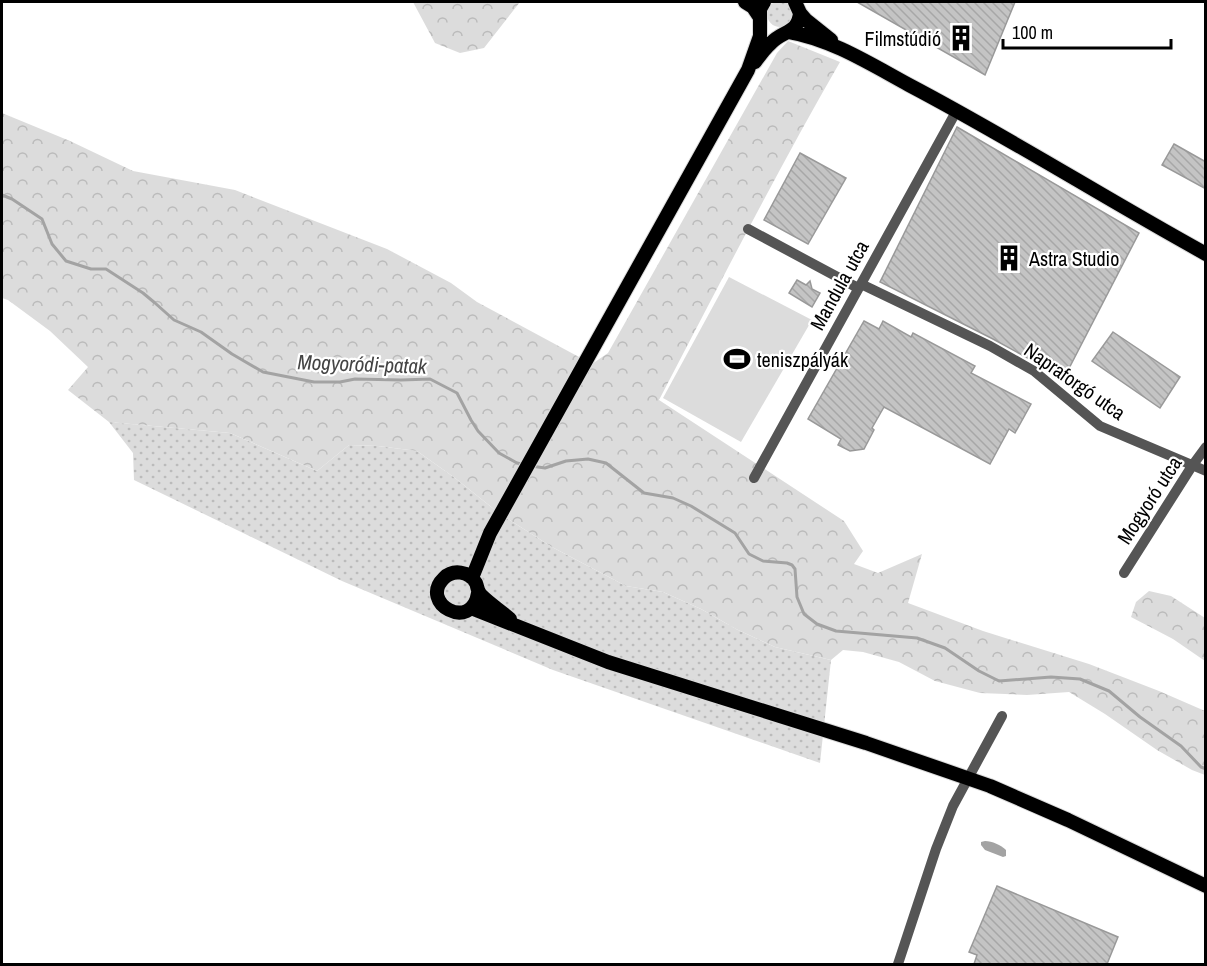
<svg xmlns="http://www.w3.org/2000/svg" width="1207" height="966" viewBox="0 0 1207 966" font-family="'Archivo Narrow',sans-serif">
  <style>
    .grass { fill: url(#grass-dots) }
    .forest { fill: url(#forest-crowns) }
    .park { fill: #dcdcdc }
    .water { fill: #a3a3a3 }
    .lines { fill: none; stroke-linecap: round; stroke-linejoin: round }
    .stream { stroke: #a3a3a3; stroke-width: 3 }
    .building { fill: url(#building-back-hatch); stroke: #999; stroke-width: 1.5 }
    .major-casing { stroke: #dbdbdb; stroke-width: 16 }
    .minor { stroke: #555; stroke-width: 10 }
    .major { stroke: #000; stroke-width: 14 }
    .labels { text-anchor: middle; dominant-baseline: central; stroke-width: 4.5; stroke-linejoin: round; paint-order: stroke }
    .poi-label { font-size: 20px; fill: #000; stroke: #fff; text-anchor: start }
    .street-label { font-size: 20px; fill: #000; stroke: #fff }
    .water-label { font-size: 21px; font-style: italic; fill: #444; stroke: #fff }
  </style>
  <defs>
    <pattern id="grass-dots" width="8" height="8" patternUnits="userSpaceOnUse" patternTransform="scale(1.5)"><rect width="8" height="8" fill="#dcdcdc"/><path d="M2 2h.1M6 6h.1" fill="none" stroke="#bbb" stroke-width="1.8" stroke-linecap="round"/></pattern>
    <pattern id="forest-crowns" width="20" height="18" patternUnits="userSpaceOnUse" patternTransform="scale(1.5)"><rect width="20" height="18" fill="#dcdcdc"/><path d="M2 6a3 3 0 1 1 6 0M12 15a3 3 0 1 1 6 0" fill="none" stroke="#bbb"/></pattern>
    <pattern id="building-back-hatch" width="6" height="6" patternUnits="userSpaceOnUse" patternTransform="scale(1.5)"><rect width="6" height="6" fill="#c4c4c4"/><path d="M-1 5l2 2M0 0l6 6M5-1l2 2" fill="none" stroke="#a7a7a7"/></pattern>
  </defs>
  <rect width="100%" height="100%" fill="#fff"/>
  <path class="grass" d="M767 14a13 13 0 1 1 26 0a13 13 0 1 1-26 0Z
    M109 422 230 433 317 471 349 445 378 446 417 451 455 478 500 514 552 547 626 586 663 592 701 609 736 629 775 647 831 660 820 763 553 670 342 581 134 480 133 453Z"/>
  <path class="forest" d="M413 2H520L484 48 460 53 435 43Z
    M788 41 840 62C776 173 718 287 659 400L844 521 863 551 854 564 878 573 922 554 908 603 983 631 1089 664 1159 691 1205 711V775L1192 770 1157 750 1105 714 1069 692 1027 695 980 693 935 681 899 662 863 652 843 650 831 660 775 647 736 629 701 609 663 592 626 586 552 547 500 514 455 478 417 451 378 446 349 445 317 471 230 433 109 422 68 390 88 367 50 331 8 300 2 298V113L70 141 133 171 235 190 387 249 451 283 477 302 592 364 608 353 777 53Z
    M1149 591 1171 596 1205 618V661L1173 639 1131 617 1136 602Z"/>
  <path class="park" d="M729 277 812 320 741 442 663 398Z"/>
  <path class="water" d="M985 841C992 841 1001 845 1006 850V856L1003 857 985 850 981 845V842Z"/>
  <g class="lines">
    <path class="stream" d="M2 195 12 199 42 219 52 244 66 261 91 269H106L143 293 155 303 174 320 201 332 232 354 263 372 314 382H340L355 379 401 380 430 379 457 393 471 420 478 431 499 453 517 463 522 464
      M531 466 545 468 566 461 588 459 606 463 644 493 673 498 691 506 735 533 749 554 763 561 787 563 792 565 795 569 797 597 804 614 817 624 836 631 917 638 945 648 979 671 999 681 1051 677 1080 679 1109 691 1140 717 1181 746 1201 767 1206 769"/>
  </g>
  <path class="building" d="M857 2H1015L985 75Z
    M957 127 1139 233 1064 378 993 339 880 282Z
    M1174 144 1206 162V189L1162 165Z
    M800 153 846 178 808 244 764 220Z
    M797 280 806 285 810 281 812 289 820 293 812 307 789 293Z
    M864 321 879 329 883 321 911 337 913 333 975 366 971 373 1031 404 1015 433 1009 429 990 464 884 407 872 428 874 430 864 449 850 451 838 445 841 439 808 419Z
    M1113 332 1180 377 1160 408 1092 361Z
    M997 886 1118 937 1107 964H974L977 955 969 952Z"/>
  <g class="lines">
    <g class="major-casing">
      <path id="major" d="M745 2 753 7 759 16
        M795 2 800 13 806 20 831 40
        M789 32C831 39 872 65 909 85 1010 138 1106 199 1206 254
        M755 62C760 55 765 48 771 43 783 30 798 34 800 13
        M472 578 490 533 748 70 760 36V9L764 2
        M478 593C472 633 418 603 444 578 453 569 469 571 476 583 478 588 477 591 481 595 490 604 501 611 510 619
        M471 608 608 662 866 743 990 786 1068 820 1206 886"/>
    </g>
    <path class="minor" d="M748 229 858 288
      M861 284 990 346 1034 371 1100 426 1206 471
      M754 478 957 110
      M1124 573 1192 466 1206 447
      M898 964 936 849 953 806 1002 716"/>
    <use href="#major" class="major"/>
  </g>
  <defs>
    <g id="building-bare" transform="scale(2.07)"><path d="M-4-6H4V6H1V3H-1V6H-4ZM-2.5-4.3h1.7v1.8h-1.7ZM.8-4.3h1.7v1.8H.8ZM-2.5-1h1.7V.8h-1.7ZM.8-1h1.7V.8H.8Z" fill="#000" stroke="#fff" stroke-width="2.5" paint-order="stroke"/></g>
    <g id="stadium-bare" transform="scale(2.07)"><path d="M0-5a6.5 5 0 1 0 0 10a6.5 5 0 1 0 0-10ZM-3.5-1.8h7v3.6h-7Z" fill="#000" stroke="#fff" stroke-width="2.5" paint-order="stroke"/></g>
  </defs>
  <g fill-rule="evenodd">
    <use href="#building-bare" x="961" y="38"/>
    <use href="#building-bare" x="1009" y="258"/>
    <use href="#stadium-bare" x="737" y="359"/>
  </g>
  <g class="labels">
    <g class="poi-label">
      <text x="941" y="38" text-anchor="end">Filmstúdió</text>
      <text x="1029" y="258">Astra Studio</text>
      <text x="757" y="359">teniszpályák</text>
    </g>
    <g class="street-label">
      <text transform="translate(839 285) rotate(-61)">Mandula utca</text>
      <text transform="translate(1075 381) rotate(35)">Napraforgó utca</text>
      <text transform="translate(1149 500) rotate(-57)">Mogyoró utca</text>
    </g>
    <g class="water-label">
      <text transform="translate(362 364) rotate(2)">Mogyoródi-patak</text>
    </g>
  </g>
  <rect width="1207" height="966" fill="none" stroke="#000000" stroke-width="6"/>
  <path d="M1003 39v9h168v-9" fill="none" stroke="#000000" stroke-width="3"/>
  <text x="1012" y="39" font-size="18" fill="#000000" stroke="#ffffff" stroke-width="4.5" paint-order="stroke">100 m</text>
</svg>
